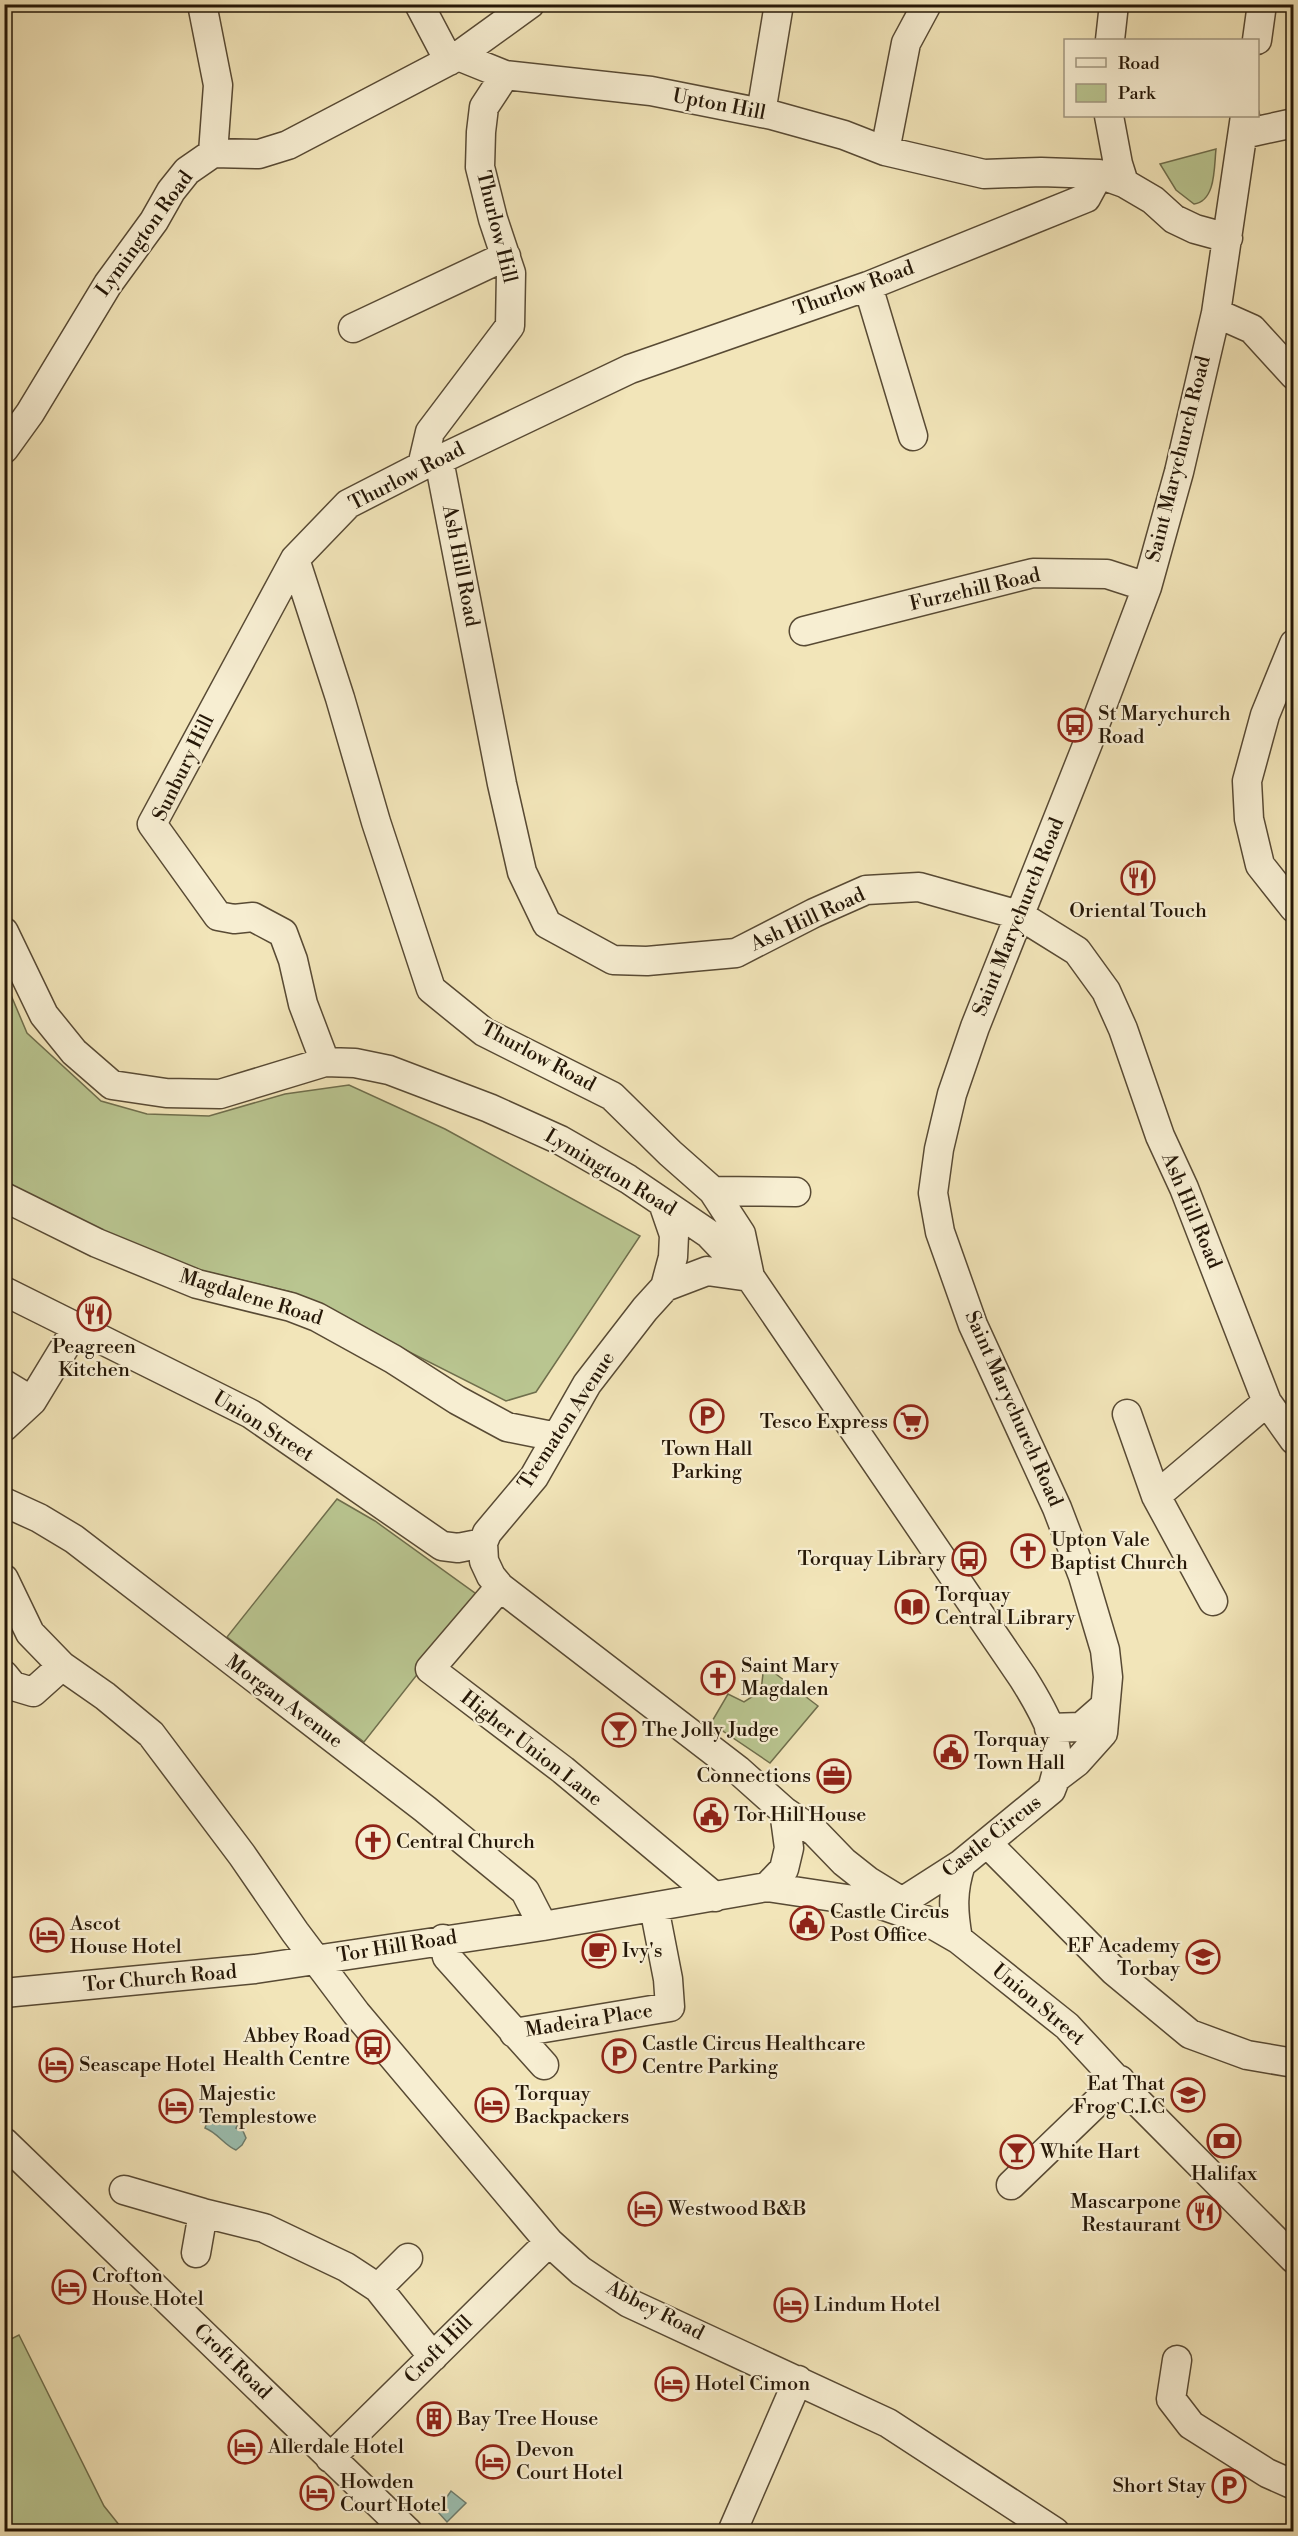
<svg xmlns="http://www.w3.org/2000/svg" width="1298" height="2536" viewBox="0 0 1298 2536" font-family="'Libre Bodoni',serif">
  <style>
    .green { fill: #b9c590; stroke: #6f6e4c; stroke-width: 1.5 }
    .water { fill: #9bbfb1; stroke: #6c7c6d; stroke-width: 1.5 }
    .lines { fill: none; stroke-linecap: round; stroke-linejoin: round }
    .minor-casing { stroke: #584a34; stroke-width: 31 }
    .minor { stroke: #f7eed2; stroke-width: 28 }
    .labels { text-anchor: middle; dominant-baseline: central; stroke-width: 4.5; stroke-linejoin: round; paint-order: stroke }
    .street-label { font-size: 20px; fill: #251707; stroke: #f7eed2 }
    .poi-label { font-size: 20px; fill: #251707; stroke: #f7eed2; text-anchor: start }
  </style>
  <rect width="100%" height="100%" fill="#f2e5b9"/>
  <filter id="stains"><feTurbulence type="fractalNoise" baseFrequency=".00333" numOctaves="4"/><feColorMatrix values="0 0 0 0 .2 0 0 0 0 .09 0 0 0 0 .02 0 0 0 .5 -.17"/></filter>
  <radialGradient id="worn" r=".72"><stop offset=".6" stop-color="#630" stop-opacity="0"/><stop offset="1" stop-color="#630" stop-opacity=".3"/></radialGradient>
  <path class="green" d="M1216 149C1214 167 1216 201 1194 204L1176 190 1160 164Z
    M5 981 27 1033 101 1101 147 1114 209 1116 285 1094 349 1085 445 1129 640 1236 536 1392 506 1401 291 1292 166 1262 20 1191 5 1180Z
    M337 1499 375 1521 479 1596 364 1742 227 1637Z
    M764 1665 818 1706 770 1763 711 1723 728 1694 744 1702 761 1691Z
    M19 2335 104 2506 124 2531H5V2342Z"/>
  <path class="water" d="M210 2114 238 2124 236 2128 243 2131 246 2138 242 2145 236 2150C224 2145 218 2133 205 2128Z
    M451 2491 466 2503 447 2522 437 2511Z"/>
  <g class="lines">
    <g class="minor-casing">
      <path id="minor" d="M202 4 218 85 213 153
        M419 4 449 61
        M1110 40 1114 4
        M1257 40 1262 4
        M458 56 530 4
        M761 113 779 4
        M1109 116 1118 164 1124 183
        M1243 134 1294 123
        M885 151 906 43 927 4
        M213 153 259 154 288 145 458 56 505 75 651 91 772 115 844 135 885 151 984 174 1041 172 1099 174 1124 183 1153 200 1174 219 1195 229 1228 238
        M868 286 913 436
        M1216 313 1252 329 1294 375
        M353 328 506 256
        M4 449 30 413 108 284 154 221 171 191 187 171 213 153
        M439 460 502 784 522 872 547 924 613 960 647 961 736 953 814 913 866 890 919 887 1019 915 1077 951 1106 991 1123 1029 1160 1136 1184 1188 1267 1402 1294 1440
        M422 466 430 432 510 326 511 273 493 219 480 167 481 132 484 107 505 75
        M295 559 340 698 376 822 431 989 484 1032 612 1096 670 1153 713 1191 741 1234 750 1277
        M804 631 1033 573 1107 574 1147 587
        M1294 644 1265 715 1247 781 1249 819 1260 865 1294 908
        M4 932 44 1015 74 1052 112 1085 166 1093 220 1094 325 1062 355 1063 389 1070 489 1108 560 1140 628 1179 709 1234 750 1277 1023 1678C1043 1710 1069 1752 1051 1790L961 1864 908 1898 899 1900 868 1881 844 1862 815 1832 784 1811 738 1770 500 1587 491 1576 484 1561 483 1543 487 1533 534 1477 587 1384 645 1309 665 1287 673 1257 674 1235 663 1203
        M325 1062 303 1004 293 960 283 933 253 917 234 919 218 916 152 824 295 559 348 504 422 466 439 460 630 369 868 286 1086 198 1099 174
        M713 1191 796 1192
        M4 1197 97 1243 197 1284 291 1307 317 1317 393 1359 457 1400 507 1427 557 1437
        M665 1287 707 1271 750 1277
        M4 1291 251 1414 442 1546 458 1548 483 1543
        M4 1384 32 1401
        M1127 1414 1156 1496 1213 1601
        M4 1427 32 1401 77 1327
        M1156 1496 1267 1402
        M4 1502 39 1518 74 1539 425 1809 525 1891 543 1926
        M4 1579 30 1633 62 1666 105 1696 151 1734 242 1855 295 1932 356 2013 549 2242 581 2271 629 2303 888 2423 1055 2532
        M500 1587 430 1669 563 1770 715 1897
        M4 1675 13 1686 33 1692 62 1666
        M1049 1728 1081 1727 1105 1706
        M1056 1778 1077 1762 1103 1733 1108 1677 1105 1650 1083 1576 1057 1508 973 1325 940 1232 933 1193 939 1149 952 1094 975 1027 1088 743 1147 587 1179 472 1216 313 1245 116
        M987 1843 1114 1971 1190 2034 1247 2055 1294 2063
        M961 1864C952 1891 953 1911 958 1939L1067 2026 1130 2094 1294 2259
        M767 1887 784 1869 789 1848 784 1811
        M879 1904 925 1920 958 1939
        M443 1939 447 1957 544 2065
        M4 1993 255 1969 543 1926 767 1887 880 1904 899 1900
        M514 2033 670 2007 668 1979 654 1907
        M4 2142 408 2532
        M1011 2185 1120 2080
        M124 2190 203 2213 264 2228 346 2267 378 2288 433 2357
        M196 2253 203 2213
        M378 2288 408 2258
        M1177 2360 1171 2399 1191 2425 1267 2473 1294 2485
        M330 2458 549 2242
        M732 2532 798 2380"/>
    </g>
    <use href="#minor" class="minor"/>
  </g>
  <defs>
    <g id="bus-ring" transform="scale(1.725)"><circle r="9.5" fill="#f7eed2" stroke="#8f2418" stroke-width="1.5"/><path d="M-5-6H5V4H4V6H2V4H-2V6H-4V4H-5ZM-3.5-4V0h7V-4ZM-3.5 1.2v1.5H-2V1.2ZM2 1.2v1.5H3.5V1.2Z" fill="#8f2418"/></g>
    <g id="restaurant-ring" transform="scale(1.725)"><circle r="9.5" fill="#f7eed2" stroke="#8f2418" stroke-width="1.5"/><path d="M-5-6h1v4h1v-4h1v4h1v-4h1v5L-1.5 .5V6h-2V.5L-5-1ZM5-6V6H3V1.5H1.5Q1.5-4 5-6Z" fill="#8f2418"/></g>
    <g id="parking-ring" transform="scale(1.725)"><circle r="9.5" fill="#f7eed2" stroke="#8f2418" stroke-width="1.5"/><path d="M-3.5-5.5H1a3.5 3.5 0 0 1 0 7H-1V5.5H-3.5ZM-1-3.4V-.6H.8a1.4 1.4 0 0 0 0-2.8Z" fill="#8f2418"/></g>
    <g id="supermarket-ring" transform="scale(1.725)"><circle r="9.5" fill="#f7eed2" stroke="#8f2418" stroke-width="1.5"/><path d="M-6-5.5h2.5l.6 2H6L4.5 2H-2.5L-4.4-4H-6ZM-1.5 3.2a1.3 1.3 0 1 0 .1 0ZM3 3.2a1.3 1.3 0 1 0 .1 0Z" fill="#8f2418"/></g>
    <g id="church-ring" transform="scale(1.725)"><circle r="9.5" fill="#f7eed2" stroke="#8f2418" stroke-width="1.5"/><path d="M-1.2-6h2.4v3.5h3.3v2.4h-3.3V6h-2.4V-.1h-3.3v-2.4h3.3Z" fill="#8f2418"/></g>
    <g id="library-ring" transform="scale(1.725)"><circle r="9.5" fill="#f7eed2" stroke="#8f2418" stroke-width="1.5"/><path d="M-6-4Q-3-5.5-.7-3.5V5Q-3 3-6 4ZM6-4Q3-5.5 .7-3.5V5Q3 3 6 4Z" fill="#8f2418"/></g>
    <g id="bar-ring" transform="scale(1.725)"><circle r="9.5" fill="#f7eed2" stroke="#8f2418" stroke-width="1.5"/><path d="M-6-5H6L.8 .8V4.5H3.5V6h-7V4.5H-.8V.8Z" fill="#8f2418"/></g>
    <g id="civic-ring" transform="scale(1.725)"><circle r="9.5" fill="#f7eed2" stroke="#8f2418" stroke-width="1.5"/><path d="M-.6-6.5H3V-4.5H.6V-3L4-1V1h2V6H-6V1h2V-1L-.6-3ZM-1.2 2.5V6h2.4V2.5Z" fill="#8f2418"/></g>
    <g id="office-ring" transform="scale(1.725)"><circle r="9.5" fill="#f7eed2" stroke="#8f2418" stroke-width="1.5"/><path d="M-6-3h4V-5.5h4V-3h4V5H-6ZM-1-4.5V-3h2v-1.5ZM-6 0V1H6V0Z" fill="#8f2418"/></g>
    <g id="hotel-ring" transform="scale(1.725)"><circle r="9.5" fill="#f7eed2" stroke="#8f2418" stroke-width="1.5"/><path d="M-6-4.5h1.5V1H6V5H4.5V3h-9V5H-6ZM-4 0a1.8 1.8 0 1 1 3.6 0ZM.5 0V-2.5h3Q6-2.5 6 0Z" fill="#8f2418"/></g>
    <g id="cafe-ring" transform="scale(1.725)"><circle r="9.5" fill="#f7eed2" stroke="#8f2418" stroke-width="1.5"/><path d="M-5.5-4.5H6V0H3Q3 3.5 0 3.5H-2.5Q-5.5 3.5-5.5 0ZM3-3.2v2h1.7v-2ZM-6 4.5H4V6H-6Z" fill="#8f2418"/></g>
    <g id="school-ring" transform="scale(1.725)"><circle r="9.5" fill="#f7eed2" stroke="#8f2418" stroke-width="1.5"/><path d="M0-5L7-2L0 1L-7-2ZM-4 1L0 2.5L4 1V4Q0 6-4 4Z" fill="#8f2418"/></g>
    <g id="university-ring" transform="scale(1.725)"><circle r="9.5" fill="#f7eed2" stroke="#8f2418" stroke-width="1.5"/><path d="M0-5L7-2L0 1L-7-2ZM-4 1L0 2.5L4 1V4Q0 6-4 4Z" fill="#8f2418"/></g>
    <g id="bank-ring" transform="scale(1.725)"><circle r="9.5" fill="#f7eed2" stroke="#8f2418" stroke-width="1.5"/><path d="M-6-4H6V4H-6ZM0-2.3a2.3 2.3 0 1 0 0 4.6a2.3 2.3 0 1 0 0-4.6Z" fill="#8f2418"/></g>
    <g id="building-ring" transform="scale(1.725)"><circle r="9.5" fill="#f7eed2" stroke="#8f2418" stroke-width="1.5"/><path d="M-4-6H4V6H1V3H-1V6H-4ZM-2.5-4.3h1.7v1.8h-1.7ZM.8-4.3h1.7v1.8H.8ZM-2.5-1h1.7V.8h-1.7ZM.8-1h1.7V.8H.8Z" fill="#8f2418"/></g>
  </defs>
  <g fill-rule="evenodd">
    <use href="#bus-ring" x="1075" y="725"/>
    <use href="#restaurant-ring" x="1138" y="878"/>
    <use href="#restaurant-ring" x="94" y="1314"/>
    <use href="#parking-ring" x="707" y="1416"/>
    <use href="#supermarket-ring" x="911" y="1422"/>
    <use href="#church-ring" x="1028" y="1551"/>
    <use href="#bus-ring" x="969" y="1559"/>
    <use href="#library-ring" x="912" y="1607"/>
    <use href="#church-ring" x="718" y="1678"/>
    <use href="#bar-ring" x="619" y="1730"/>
    <use href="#civic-ring" x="951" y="1752"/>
    <use href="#office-ring" x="834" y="1776"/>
    <use href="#civic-ring" x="711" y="1815"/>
    <use href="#church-ring" x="373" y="1842"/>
    <use href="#civic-ring" x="807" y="1923"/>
    <use href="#hotel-ring" x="47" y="1935"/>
    <use href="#cafe-ring" x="599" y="1951"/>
    <use href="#school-ring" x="1203" y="1957"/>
    <use href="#bus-ring" x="373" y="2047"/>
    <use href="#parking-ring" x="619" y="2056"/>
    <use href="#hotel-ring" x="56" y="2065"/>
    <use href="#university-ring" x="1188" y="2095"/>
    <use href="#hotel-ring" x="492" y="2105"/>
    <use href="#hotel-ring" x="176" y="2106"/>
    <use href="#bank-ring" x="1224" y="2141"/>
    <use href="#bar-ring" x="1017" y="2152"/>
    <use href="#hotel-ring" x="645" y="2209"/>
    <use href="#restaurant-ring" x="1204" y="2213"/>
    <use href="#hotel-ring" x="69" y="2287"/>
    <use href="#hotel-ring" x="791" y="2305"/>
    <use href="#hotel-ring" x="672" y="2384"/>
    <use href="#building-ring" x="434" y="2419"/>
    <use href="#hotel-ring" x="245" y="2447"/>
    <use href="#hotel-ring" x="493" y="2462"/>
    <use href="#parking-ring" x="1229" y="2486"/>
    <use href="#hotel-ring" x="317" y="2493"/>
  </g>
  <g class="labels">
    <g class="street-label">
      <text transform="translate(719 105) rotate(11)">Upton Hill</text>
      <text transform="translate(496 227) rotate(76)">Thurlow Hill</text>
      <text transform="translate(145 234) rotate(-54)">Lymington Road</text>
      <text transform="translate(854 289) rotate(-20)">Thurlow Road</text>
      <text transform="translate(1179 459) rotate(-76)">Saint Marychurch Road</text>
      <text transform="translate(407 477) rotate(-27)">Thurlow Road</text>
      <text transform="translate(460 566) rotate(79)">Ash Hill Road</text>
      <text transform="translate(975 590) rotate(-13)">Furzehill Road</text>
      <text transform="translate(184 768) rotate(-64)">Sunbury Hill</text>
      <text transform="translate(1019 917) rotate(-68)">Saint Marychurch Road</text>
      <text transform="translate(808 920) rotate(-25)">Ash Hill Road</text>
      <text transform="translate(538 1057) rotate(28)">Thurlow Road</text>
      <text transform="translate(610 1173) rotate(31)">Lymington Road</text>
      <text transform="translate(1191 1211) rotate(67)">Ash Hill Road</text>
      <text transform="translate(251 1298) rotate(17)">Magdalene Road</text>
      <text transform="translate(1013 1409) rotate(66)">Saint Marychurch Road</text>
      <text transform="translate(567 1421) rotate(-57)">Trematon Avenue</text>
      <text transform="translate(263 1427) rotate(32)">Union Street</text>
      <text transform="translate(284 1702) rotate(37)">Morgan Avenue</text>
      <text transform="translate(531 1749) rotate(38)">Higher Union Lane</text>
      <text transform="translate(992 1837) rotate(-38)">Castle Circus</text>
      <text transform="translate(397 1947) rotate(-9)">Tor Hill Road</text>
      <text transform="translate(160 1979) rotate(-5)">Tor Church Road</text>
      <text transform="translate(1038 2005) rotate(40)">Union Street</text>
      <text transform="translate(589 2021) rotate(-9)">Madeira Place</text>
      <text transform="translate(655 2311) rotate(27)">Abbey Road</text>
      <text transform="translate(439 2350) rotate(-45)">Croft Hill</text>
      <text transform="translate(232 2362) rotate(44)">Croft Road</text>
    </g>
    <g class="poi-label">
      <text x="1098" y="714">St Marychurch<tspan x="1098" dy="23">Road</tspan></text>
      <text x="1138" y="911" text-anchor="middle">Oriental Touch</text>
      <text x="94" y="1347" text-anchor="middle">Peagreen<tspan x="94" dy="23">Kitchen</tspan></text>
      <text x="888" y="1422" text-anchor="end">Tesco Express</text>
      <text x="707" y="1449" text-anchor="middle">Town Hall<tspan x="707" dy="23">Parking</tspan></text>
      <text x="1051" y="1540">Upton Vale<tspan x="1051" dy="23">Baptist Church</tspan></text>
      <text x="946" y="1559" text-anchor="end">Torquay Library</text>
      <text x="935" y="1595">Torquay<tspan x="935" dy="23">Central Library</tspan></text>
      <text x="741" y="1666">Saint Mary<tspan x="741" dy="23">Magdalen</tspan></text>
      <text x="642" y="1730">The Jolly Judge</text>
      <text x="974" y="1740">Torquay<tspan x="974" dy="23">Town Hall</tspan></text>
      <text x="811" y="1776" text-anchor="end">Connections</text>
      <text x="734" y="1815">Tor Hill House</text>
      <text x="396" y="1842">Central Church</text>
      <text x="830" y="1912">Castle Circus<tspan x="830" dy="23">Post Office</tspan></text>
      <text x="70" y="1924">Ascot<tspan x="70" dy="23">House Hotel</tspan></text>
      <text x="1180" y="1946" text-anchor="end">EF Academy<tspan x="1180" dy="23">Torbay</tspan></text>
      <text x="622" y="1951">Ivy's</text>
      <text x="350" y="2036" text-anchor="end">Abbey Road<tspan x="350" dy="23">Health Centre</tspan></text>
      <text x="642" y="2044">Castle Circus Healthcare<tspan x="642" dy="23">Centre Parking</tspan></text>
      <text x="79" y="2065">Seascape Hotel</text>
      <text x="1165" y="2084" text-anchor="end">Eat That<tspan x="1165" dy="23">Frog C.I.C</tspan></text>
      <text x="199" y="2094">Majestic<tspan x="199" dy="23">Templestowe</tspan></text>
      <text x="515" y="2094">Torquay<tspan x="515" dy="23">Backpackers</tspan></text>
      <text x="1040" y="2152">White Hart</text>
      <text x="1224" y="2174" text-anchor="middle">Halifax</text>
      <text x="1181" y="2202" text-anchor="end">Mascarpone<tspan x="1181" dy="23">Restaurant</tspan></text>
      <text x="668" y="2209">Westwood B&amp;B</text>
      <text x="92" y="2276">Crofton<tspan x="92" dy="23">House Hotel</tspan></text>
      <text x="814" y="2305">Lindum Hotel</text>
      <text x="695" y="2384">Hotel Cimon</text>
      <text x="457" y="2419">Bay Tree House</text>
      <text x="268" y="2447">Allerdale Hotel</text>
      <text x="516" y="2450">Devon<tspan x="516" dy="23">Court Hotel</tspan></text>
      <text x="340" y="2482">Howden<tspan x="340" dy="23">Court Hotel</tspan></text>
      <text x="1206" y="2486" text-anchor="end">Short Stay</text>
    </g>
  </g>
  <rect width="1298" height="2536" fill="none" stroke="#f2e5b9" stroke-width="24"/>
  <rect x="6" y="6" width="1286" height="2524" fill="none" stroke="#251707" stroke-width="3"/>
  <rect x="12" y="12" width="1274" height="2512" fill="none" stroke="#251707" stroke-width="1.5"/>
  <rect x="1064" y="39" width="195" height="78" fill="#f7eed2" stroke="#a39881" stroke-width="1.5"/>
  <rect x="1076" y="58" width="30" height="9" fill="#f7eed2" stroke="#a39881" stroke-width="1.5"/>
  <text x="1118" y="69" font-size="18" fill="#251707">Road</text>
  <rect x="1076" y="84" width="30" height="18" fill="#b9c590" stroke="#a39881" stroke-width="1.5"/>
  <text x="1118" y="99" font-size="18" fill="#251707">Park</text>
  <rect width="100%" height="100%" filter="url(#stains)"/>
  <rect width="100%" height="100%" fill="url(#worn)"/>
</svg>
